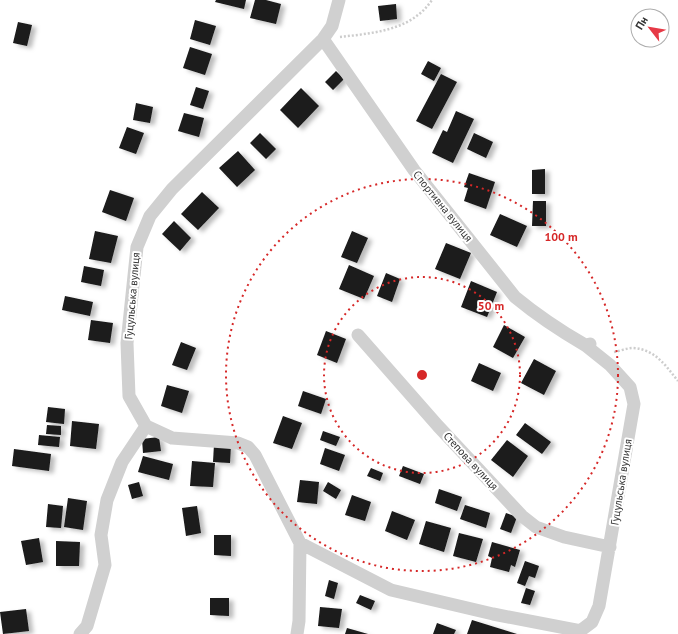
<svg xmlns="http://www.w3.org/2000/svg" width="678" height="634" viewBox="0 0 678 634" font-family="'PT Sans',sans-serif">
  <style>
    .building { fill: #1a1a1a; filter: url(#shadow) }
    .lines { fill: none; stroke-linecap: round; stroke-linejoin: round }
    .path { stroke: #cdcdcd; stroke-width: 2.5; stroke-dasharray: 2 2; stroke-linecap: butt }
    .minor { stroke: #d0d0d0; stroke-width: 13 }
    .ring { fill: none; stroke: #d62828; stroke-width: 2; stroke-dasharray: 2 4 }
    .labels { text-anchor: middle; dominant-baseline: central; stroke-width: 4; stroke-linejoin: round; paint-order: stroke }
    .street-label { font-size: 11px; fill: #333; stroke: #fff }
    .centre { fill: #d62828; stroke: #fff; stroke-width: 2 }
    .ring-label { font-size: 12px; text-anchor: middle; font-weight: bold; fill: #d62828; stroke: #fff; stroke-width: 4; stroke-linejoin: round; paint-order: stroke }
  </style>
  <defs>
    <filter id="shadow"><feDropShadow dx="4.5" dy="2.5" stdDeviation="2" flood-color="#0004"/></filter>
  </defs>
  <rect width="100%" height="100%" fill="#fff"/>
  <path class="building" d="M216 0H246L244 9 215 2Z
    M255 0H266L281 4 276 24 250 18Z
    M396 4 397 19 380 21 378 6Z
    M195 20 216 26 210 45 190 39Z
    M18 22 32 25 27 46 13 43Z
    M190 47 212 54 205 75 183 68Z
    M428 61 441 68 434 81 421 74Z
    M336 71 344 79 333 90 325 82Z
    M441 74 457 82 432 129 416 121Z
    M196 87 209 91 203 109 190 105Z
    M301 88 319 106 298 128 280 110Z
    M136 103 153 107 150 123 133 120Z
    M456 111 474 119 453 163 432 153 443 130 447 132Z
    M184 113 204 118 199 137 178 131Z
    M127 127 144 133 136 154 119 148Z
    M260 133 276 149 266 159 250 143Z
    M474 133 493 142 486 158 467 149Z
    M238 151 255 170 237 187 219 168Z
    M545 169V194H532V170Z
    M469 173 495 182 486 209 464 201 468 188 464 187Z
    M110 190 134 198 126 221 102 212Z
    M202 192 219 208 198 230 181 214Z
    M533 201H546V226H532Z
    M500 214 527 226 517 247 490 235Z
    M174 221 191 238 180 251 162 234Z
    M95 231 118 236 111 263 89 259Z
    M352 231 368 238 357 263 341 257Z
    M446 243 471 253 460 279 435 269Z
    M349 265 374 276 364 299 339 289Z
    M84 266 104 270 101 286 81 282Z
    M386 273 400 279 392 302 377 296Z
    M471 281 497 292 487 317 461 307Z
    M65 296 93 302 90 316 62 310Z
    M91 320 113 323 110 343 88 340Z
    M504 325 525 337 513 358 493 347Z
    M326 331 346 339 337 363 317 355Z
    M181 342 196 348 187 370 172 365Z
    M534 359 556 371 544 395 521 383Z
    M479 363 501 373 493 391 471 381Z
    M167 385 189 391 182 413 161 406Z
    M303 391 326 399 321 414 298 406Z
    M48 407 65 409 64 424 46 422Z
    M283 416 302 423 292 449 273 443Z
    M72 421 99 424 96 449 70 446Z
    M525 423 551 442 542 454 516 435Z
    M47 425 61 426V435L46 434Z
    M323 431 340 437 336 446 320 440Z
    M39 435 60 437 59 447 38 445Z
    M159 437 161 451 143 453 142 439Z
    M507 440 528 456 513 477 491 460Z
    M214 444 231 445 230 463 213 462Z
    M325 448 345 455 339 471 320 464Z
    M14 449 51 454 49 471 12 466Z
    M143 456 173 464 169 480 138 472Z
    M192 461 215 463 213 487 190 486Z
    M403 466 424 474 420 484 399 476Z
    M371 468 383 473 380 481 367 476Z
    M300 480 319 482 317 504 297 502Z
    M139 482 143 496 132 499 128 485Z
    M328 482 341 490 336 499 323 491Z
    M439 489 462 497 457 511 435 503Z
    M352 495 371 502 365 521 345 515Z
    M68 498 87 501 83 530 64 527Z
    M48 504 63 506 61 528 46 527Z
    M465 505 490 513 486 528 460 519Z
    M197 506 201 533 186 536 182 508Z
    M392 511 415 520 407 540 385 531Z
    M506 513 517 517 511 533 500 529Z
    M426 521 451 528 444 552 419 544Z
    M459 533 483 539 476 562 453 556Z
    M214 535H231V556L214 555Z
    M39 538 43 562 26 565 21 541Z
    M56 541 80 542 79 566H56Z
    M492 542 520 550 515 567 511 565 509 572 490 567 492 558 488 556Z
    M525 561 539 566 535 578 529 576 525 586 517 583Z
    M329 580 338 583 334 599 325 596Z
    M526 588 535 591 530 605 521 603Z
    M360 595 375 601 371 610 356 603Z
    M210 598H229V616L210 615Z
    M320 607 342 609 339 628 318 626Z
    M26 609 29 631 3 634 0 612Z
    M472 620 517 634H467Z
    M437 623 456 630 454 634H433Z
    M347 628 368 634H345Z"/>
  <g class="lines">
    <path class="path" d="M340 37C373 33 411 31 432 0
      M614 352C620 351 627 348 633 348 655 349 666 366 678 381"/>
    <path class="minor" d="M323 39 414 170 515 297C538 316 559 330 585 345L590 344
      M358 335 438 426 522 516 536 527 564 537 610 547
      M300 543 391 590 493 614 581 631
      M80 634 87 626 105 565 101 535 107 500 122 462 146 426
      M297 634 299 621 300 543 255 455 248 447 238 443 172 438 146 426 129 396 127 343 137 247 150 216 172 189 323 39 332 26 339 0
      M576 634 592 622 599 606 634 404 630 387 610 365 585 345"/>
  </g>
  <g class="ring">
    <circle cx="422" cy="375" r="98"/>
    <circle cx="422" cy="375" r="196"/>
  </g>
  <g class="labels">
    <g class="street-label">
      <text transform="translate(443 206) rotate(51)">Спортивна вулиця</text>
      <text transform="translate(132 296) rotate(-85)">Гуцульська вулиця</text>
      <text transform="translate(471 461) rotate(47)">Степова вулиця</text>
      <text transform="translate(621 482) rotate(-81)">Гуцульська вулиця</text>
    </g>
  </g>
  <circle cx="422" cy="375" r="6" class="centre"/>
  <g class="ring-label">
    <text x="561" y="241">100 m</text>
    <text x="491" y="310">50 m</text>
  </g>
  <g transform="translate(650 28) rotate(301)"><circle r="19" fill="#ffffff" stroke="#adadad"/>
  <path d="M0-3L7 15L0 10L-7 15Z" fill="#e63946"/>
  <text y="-6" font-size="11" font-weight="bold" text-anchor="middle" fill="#333333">Пн</text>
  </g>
</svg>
